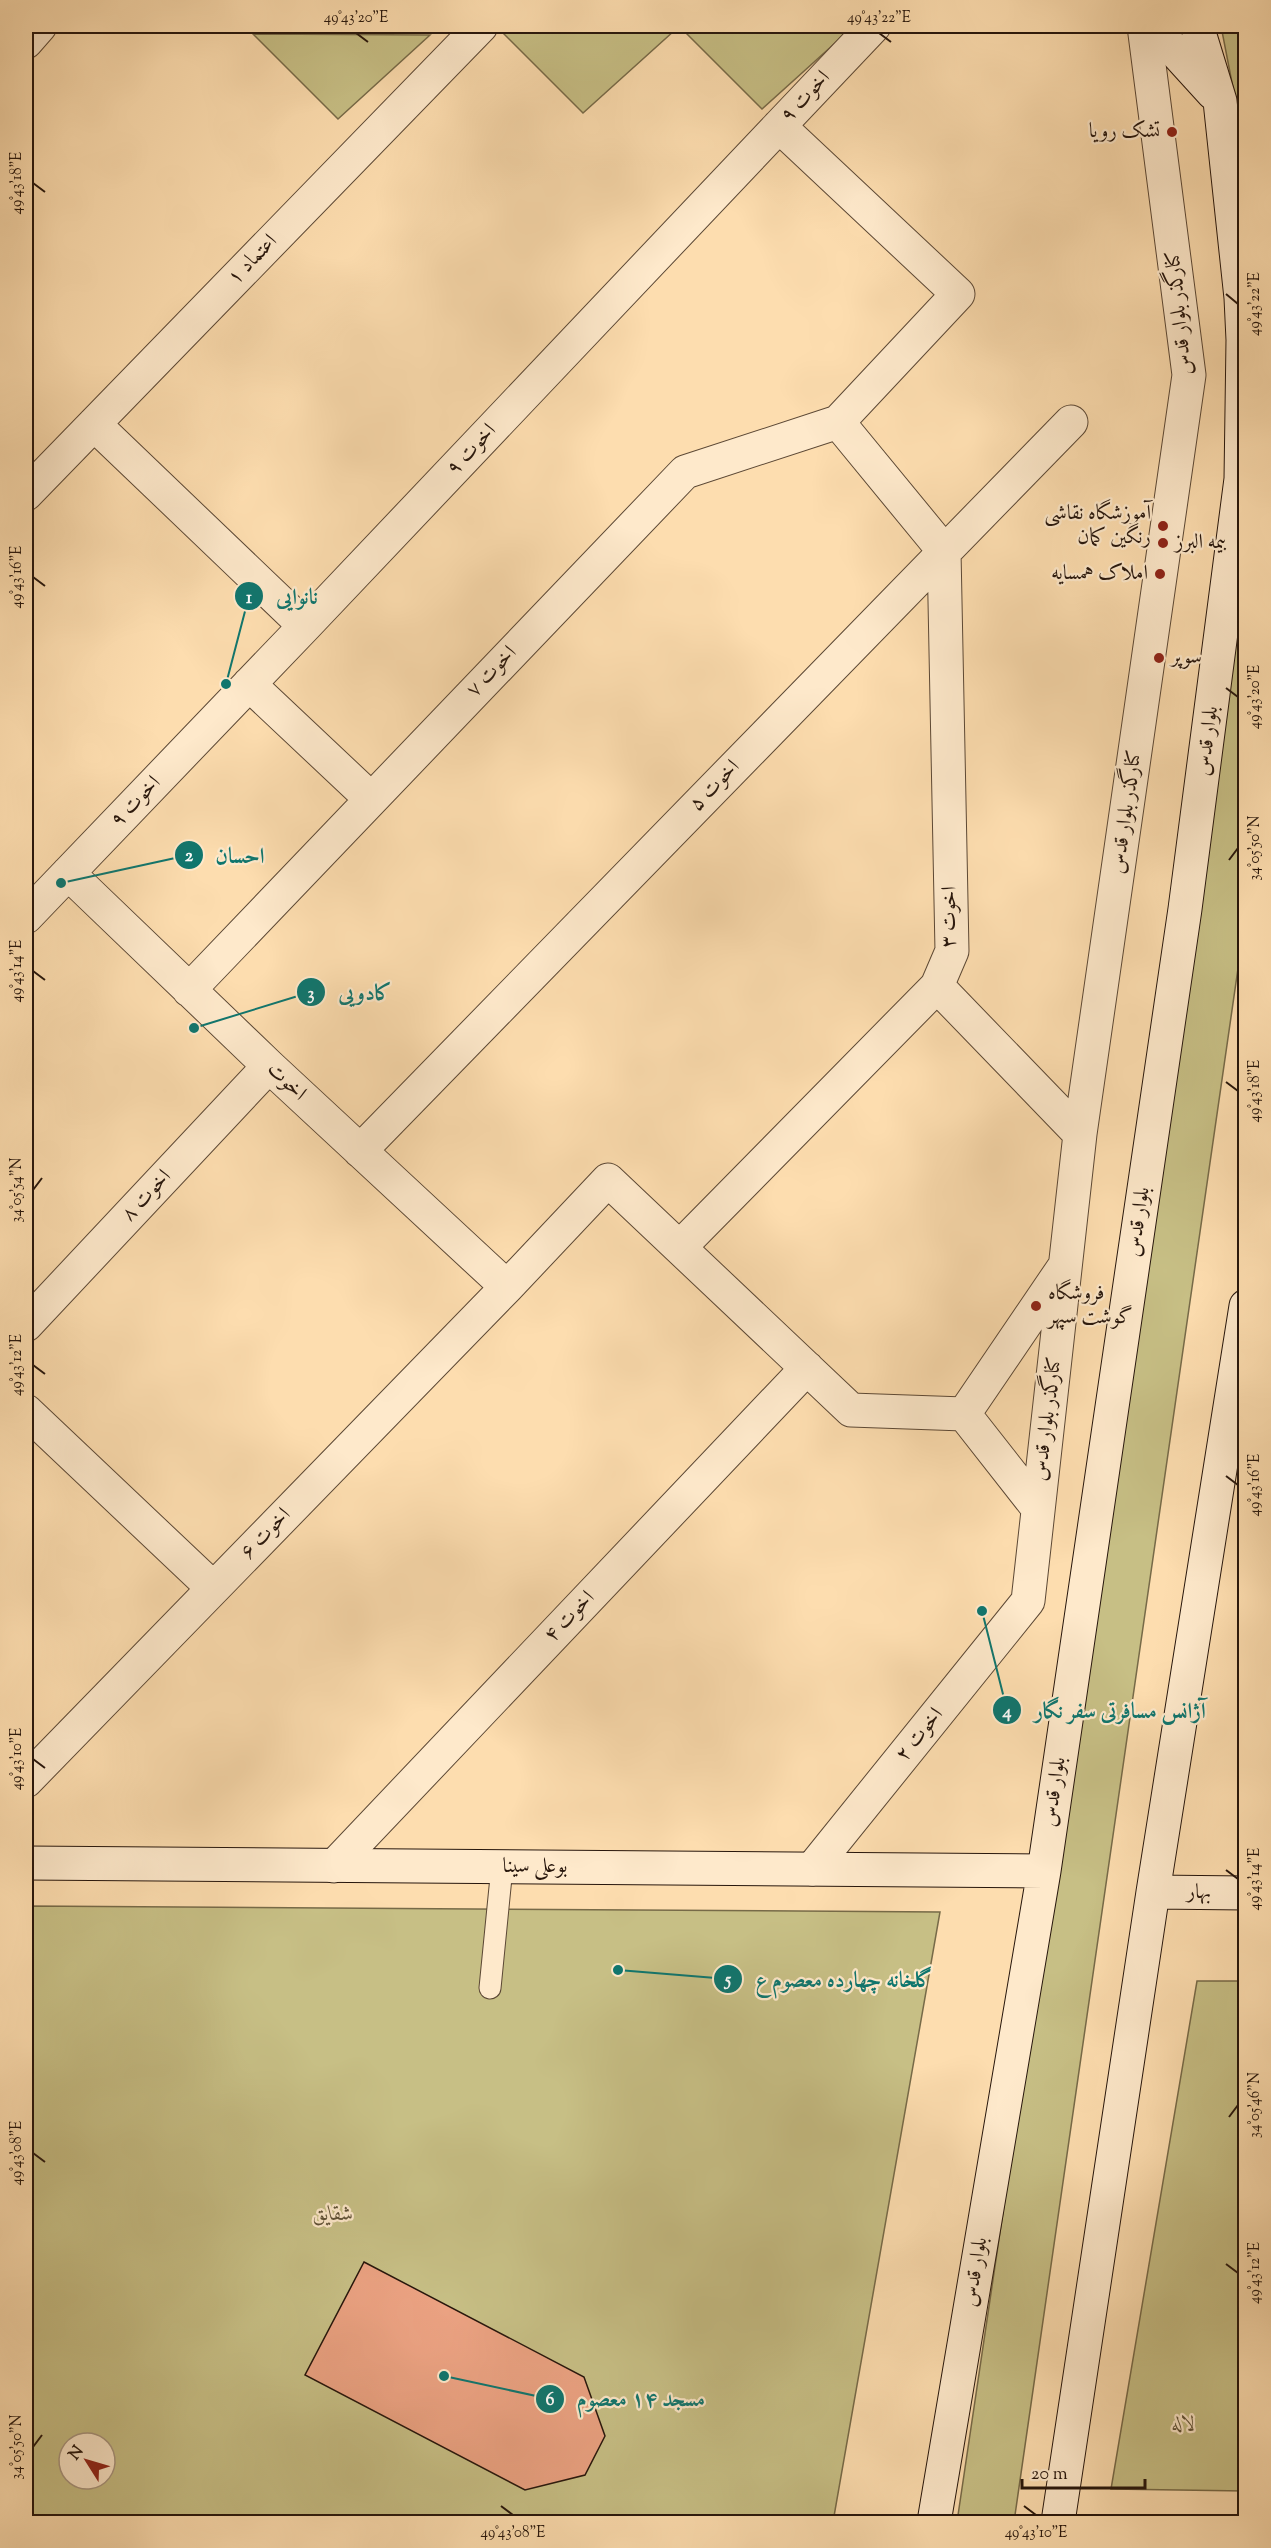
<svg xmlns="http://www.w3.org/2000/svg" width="1271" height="2548" viewBox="0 0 1271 2548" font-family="'Sorts Mill Goudy',Amiri,serif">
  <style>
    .green { fill: #c7bf85; stroke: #776a48; stroke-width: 1.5; fill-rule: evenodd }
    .building { fill: #eba282; stroke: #27160c; stroke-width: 1.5 }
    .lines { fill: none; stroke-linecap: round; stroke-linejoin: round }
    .lane-casing { stroke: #5c4835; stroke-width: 23 }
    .street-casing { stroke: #5c4835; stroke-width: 35 }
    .secondary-casing { stroke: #27160c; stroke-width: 35 }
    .lane { stroke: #fee9cb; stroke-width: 21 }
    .street { stroke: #fee9cb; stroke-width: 33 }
    .secondary { stroke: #fee9cb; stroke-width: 33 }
    .ticks { fill: none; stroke: #27160c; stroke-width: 2 }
    .poi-dot { fill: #8f2418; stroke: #fee9cb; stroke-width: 2 }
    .labels { text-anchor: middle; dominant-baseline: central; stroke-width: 4.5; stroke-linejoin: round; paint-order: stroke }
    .street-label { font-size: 21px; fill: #27160c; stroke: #fee9cb }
    .poi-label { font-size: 21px; fill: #27160c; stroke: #fee9cb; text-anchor: end }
    .park-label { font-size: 21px; font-style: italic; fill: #5f5136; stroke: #fee9cb }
    .leader { fill: none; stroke: #0f766e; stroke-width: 2 }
    .callout-dot { fill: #0f766e; stroke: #fee9cb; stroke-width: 2 }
    .mark-label { font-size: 18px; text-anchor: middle; font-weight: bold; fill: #fff }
    .callout-label { font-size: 22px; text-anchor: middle; font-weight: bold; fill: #0f766e; stroke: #fee9cb; stroke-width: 4.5; stroke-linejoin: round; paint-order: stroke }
    .neatline { fill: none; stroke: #27160c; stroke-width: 2 }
    .ticks-label { font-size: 15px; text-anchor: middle; fill: #27160c }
  </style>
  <rect width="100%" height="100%" fill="#fdddaf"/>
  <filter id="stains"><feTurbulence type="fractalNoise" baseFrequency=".00333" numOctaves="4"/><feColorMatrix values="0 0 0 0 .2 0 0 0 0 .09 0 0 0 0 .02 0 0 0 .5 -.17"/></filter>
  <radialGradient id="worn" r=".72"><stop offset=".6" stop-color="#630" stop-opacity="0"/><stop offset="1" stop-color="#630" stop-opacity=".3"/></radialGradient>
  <path class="green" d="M679 26H854L762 109Z
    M1221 26H1245V150Z
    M498 28 675 30 583 113Z
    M253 34 430 35 338 119Z
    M1245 583V920L1014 2522H957Z
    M26 1906 940 1912 833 2522H26ZM69 2443H105V2479H69Z
    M1197 1981H1245V2491L1111 2489Z"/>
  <path class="building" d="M364 2262 584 2377 605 2436 585 2475 525 2490 305 2375Z"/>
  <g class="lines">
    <g class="lane-casing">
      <path id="lane" d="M490 1988 502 1867"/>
    </g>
    <g class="street-casing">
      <path id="street" d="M26 42 40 26
        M94 424 305 626
        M26 494 481 26
        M249 684 370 798
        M68 873 269 1066 507 1287
        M26 917 305 626 874 26
        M937 986 1080 1134
        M189 990 685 472 838 422
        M360 1151 1071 422
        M680 1247 937 986 952 951 944 551 838 422 958 294 779 126
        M26 1325 269 1066
        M26 1411 213 1588
        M964 1414 1064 1267
        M26 1781 507 1287 608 1180 851 1410 964 1414 1037 1507
        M334 1866 807 1368
        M812 1869 1028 1601 1080 1134 1189 375 1144 26"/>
    </g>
    <g class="secondary-casing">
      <path id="secondary" d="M1152 26 1213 93
        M26 1863 1044 1871
        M1153 1892 1246 1893
        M934 2522 1044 1871 1185 909 1241 479 1243 340 1241 298 1220 101 1197 26
        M1058 2522 1153 1892 1246 1306"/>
    </g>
    <use href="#lane" class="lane"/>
    <use href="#street" class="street"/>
    <use href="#secondary" class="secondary"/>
  </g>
  <path class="ticks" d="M356 33 368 42M879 33 891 42M33 183 45 192M1226 294 1238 304M33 577 45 586M1226 688 1238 697M1229 860 1238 848M33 971 45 980M1226 1082 1238 1091M33 1190 42 1178M33 1365 45 1374M1226 1476 1238 1485M33 1759 45 1768M1226 1870 1238 1879M1229 2117 1238 2105M33 2153 45 2162M1226 2264 1238 2273M33 2447 42 2435M501 2506 513 2515M1024 2506 1036 2515"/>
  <g class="poi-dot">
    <circle cx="1172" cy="132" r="6"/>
    <circle cx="1163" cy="526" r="6"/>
    <circle cx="1163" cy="543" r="6"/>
    <circle cx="1160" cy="574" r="6"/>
    <circle cx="1159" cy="658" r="6"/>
    <circle cx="1036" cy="1306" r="6"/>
  </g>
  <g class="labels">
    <g class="street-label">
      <text transform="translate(806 97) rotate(-47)">اخوت ۹</text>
      <text transform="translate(253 260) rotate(-46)">اعتماد ۱</text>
      <text transform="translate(1180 313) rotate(-96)">کنارگذر بلوار قدس</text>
      <text transform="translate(472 450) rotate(-47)">اخوت ۹</text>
      <text transform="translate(492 672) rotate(-46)">اخوت ۷</text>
      <text transform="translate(1208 741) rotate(-83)">بلوار قدس</text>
      <text transform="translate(715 786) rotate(-46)">اخوت ۵</text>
      <text transform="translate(136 802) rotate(-46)">اخوت ۹</text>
      <text transform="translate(1127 812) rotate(-82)">کنارگذر بلوار قدس</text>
      <text transform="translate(950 917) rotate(-89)">اخوت ۳</text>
      <text transform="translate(286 1082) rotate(43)">اخوت</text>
      <text transform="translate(147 1196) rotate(-47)">اخوت ۸</text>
      <text transform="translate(1139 1222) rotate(-82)">بلوار قدس</text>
      <text transform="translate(1048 1419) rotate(-83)">کنارگذر بلوار قدس</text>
      <text transform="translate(266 1534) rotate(-46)">اخوت ۶</text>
      <text transform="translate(570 1617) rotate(-46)">اخوت ۴</text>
      <text transform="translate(920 1735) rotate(-51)">اخوت ۲</text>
      <text transform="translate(1055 1792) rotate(-82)">بلوار قدس</text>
      <text x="535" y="1867">بوعلی سینا</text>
      <text transform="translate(1199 1893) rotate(1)">بهار</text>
      <text transform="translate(976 2272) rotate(-81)">بلوار قدس</text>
    </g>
    <g class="poi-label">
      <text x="1160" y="132">تشک رویا</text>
      <text x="1151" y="514">آموزشگاه نقاشی<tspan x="1151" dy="24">رنگین کمان</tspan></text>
      <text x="1175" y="543" text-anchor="start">بیمه البرز</text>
      <text x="1148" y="574">املاک همسایه</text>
      <text x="1171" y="658" text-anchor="start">سوپر</text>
      <text x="1048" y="1294" text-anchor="start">فروشگاه<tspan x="1048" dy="24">گوشت سپهر</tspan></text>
    </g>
    <g class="park-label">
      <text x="333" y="2215">شقایق</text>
      <text x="1184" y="2425">لاله</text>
    </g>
  </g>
  <path class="leader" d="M226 684L249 596M61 883L189 855M194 1028L311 992M982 1611L1007 1710M618 1970L728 1979M444 2376L550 2399"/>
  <g class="callout-dot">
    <circle cx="226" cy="684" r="6"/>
    <circle cx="61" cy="883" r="6"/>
    <circle cx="194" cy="1028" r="6"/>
    <circle cx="982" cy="1611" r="6"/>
    <circle cx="618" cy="1970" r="6"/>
    <circle cx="444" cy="2376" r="6"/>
    <circle cx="249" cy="596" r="15"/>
    <circle cx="189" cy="855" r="15"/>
    <circle cx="311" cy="992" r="15"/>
    <circle cx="1007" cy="1710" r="15"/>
    <circle cx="728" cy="1979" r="15"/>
    <circle cx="550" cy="2399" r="15"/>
  </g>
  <g class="mark-label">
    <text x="249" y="603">1</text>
    <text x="189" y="861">2</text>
    <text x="311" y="999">3</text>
    <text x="1007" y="1717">4</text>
    <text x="728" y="1985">5</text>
    <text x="550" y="2405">6</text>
  </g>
  <g class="callout-label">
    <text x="297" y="604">نانوایی</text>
    <text x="240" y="863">احسان</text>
    <text x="365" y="1000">کادویی</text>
    <text x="1120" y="1718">آژانس مسافرتی سفر نگار</text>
    <text x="844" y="1987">گلخانه چهارده معصوم ع</text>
    <text x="641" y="2406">مسجد ۱۴ معصوم</text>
  </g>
  <rect width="1271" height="2548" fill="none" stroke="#fdddaf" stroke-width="66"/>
  <g transform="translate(87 2461) rotate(307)"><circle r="28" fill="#fee9cb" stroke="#a8957f" stroke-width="1.5"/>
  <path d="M0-4.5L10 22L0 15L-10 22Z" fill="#8f2418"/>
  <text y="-9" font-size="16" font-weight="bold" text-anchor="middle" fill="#27160c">N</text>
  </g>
  <path d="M1022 2479v9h123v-9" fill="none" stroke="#27160c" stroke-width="3"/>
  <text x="1031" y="2479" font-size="18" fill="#27160c" stroke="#fee9cb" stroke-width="4.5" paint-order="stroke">20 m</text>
  <rect x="33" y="33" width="1205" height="2482" class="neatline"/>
  <g class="ticks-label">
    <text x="356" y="22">49°43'20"E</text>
    <text x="879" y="22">49°43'22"E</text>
    <text transform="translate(16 183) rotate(-90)" y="5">49°43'18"E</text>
    <text transform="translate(1254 304) rotate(-90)" y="5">49°43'22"E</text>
    <text transform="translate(16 577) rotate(-90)" y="5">49°43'16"E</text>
    <text transform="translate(1254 697) rotate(-90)" y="5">49°43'20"E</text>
    <text transform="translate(1254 848) rotate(-90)" y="5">34°05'50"N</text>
    <text transform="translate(16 971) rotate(-90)" y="5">49°43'14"E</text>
    <text transform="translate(1254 1091) rotate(-90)" y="5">49°43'18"E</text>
    <text transform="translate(16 1190) rotate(-90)" y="5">34°05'54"N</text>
    <text transform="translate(16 1365) rotate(-90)" y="5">49°43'12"E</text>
    <text transform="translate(1254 1485) rotate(-90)" y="5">49°43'16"E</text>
    <text transform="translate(16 1759) rotate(-90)" y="5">49°43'10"E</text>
    <text transform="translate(1254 1879) rotate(-90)" y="5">49°43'14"E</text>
    <text transform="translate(1254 2105) rotate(-90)" y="5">34°05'46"N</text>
    <text transform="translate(16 2153) rotate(-90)" y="5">49°43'08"E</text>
    <text transform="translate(1254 2273) rotate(-90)" y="5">49°43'12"E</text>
    <text transform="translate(16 2447) rotate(-90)" y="5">34°05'50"N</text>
    <text x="513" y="2537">49°43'08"E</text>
    <text x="1036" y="2537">49°43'10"E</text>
  </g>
  <rect width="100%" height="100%" filter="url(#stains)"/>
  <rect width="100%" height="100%" fill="url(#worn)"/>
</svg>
